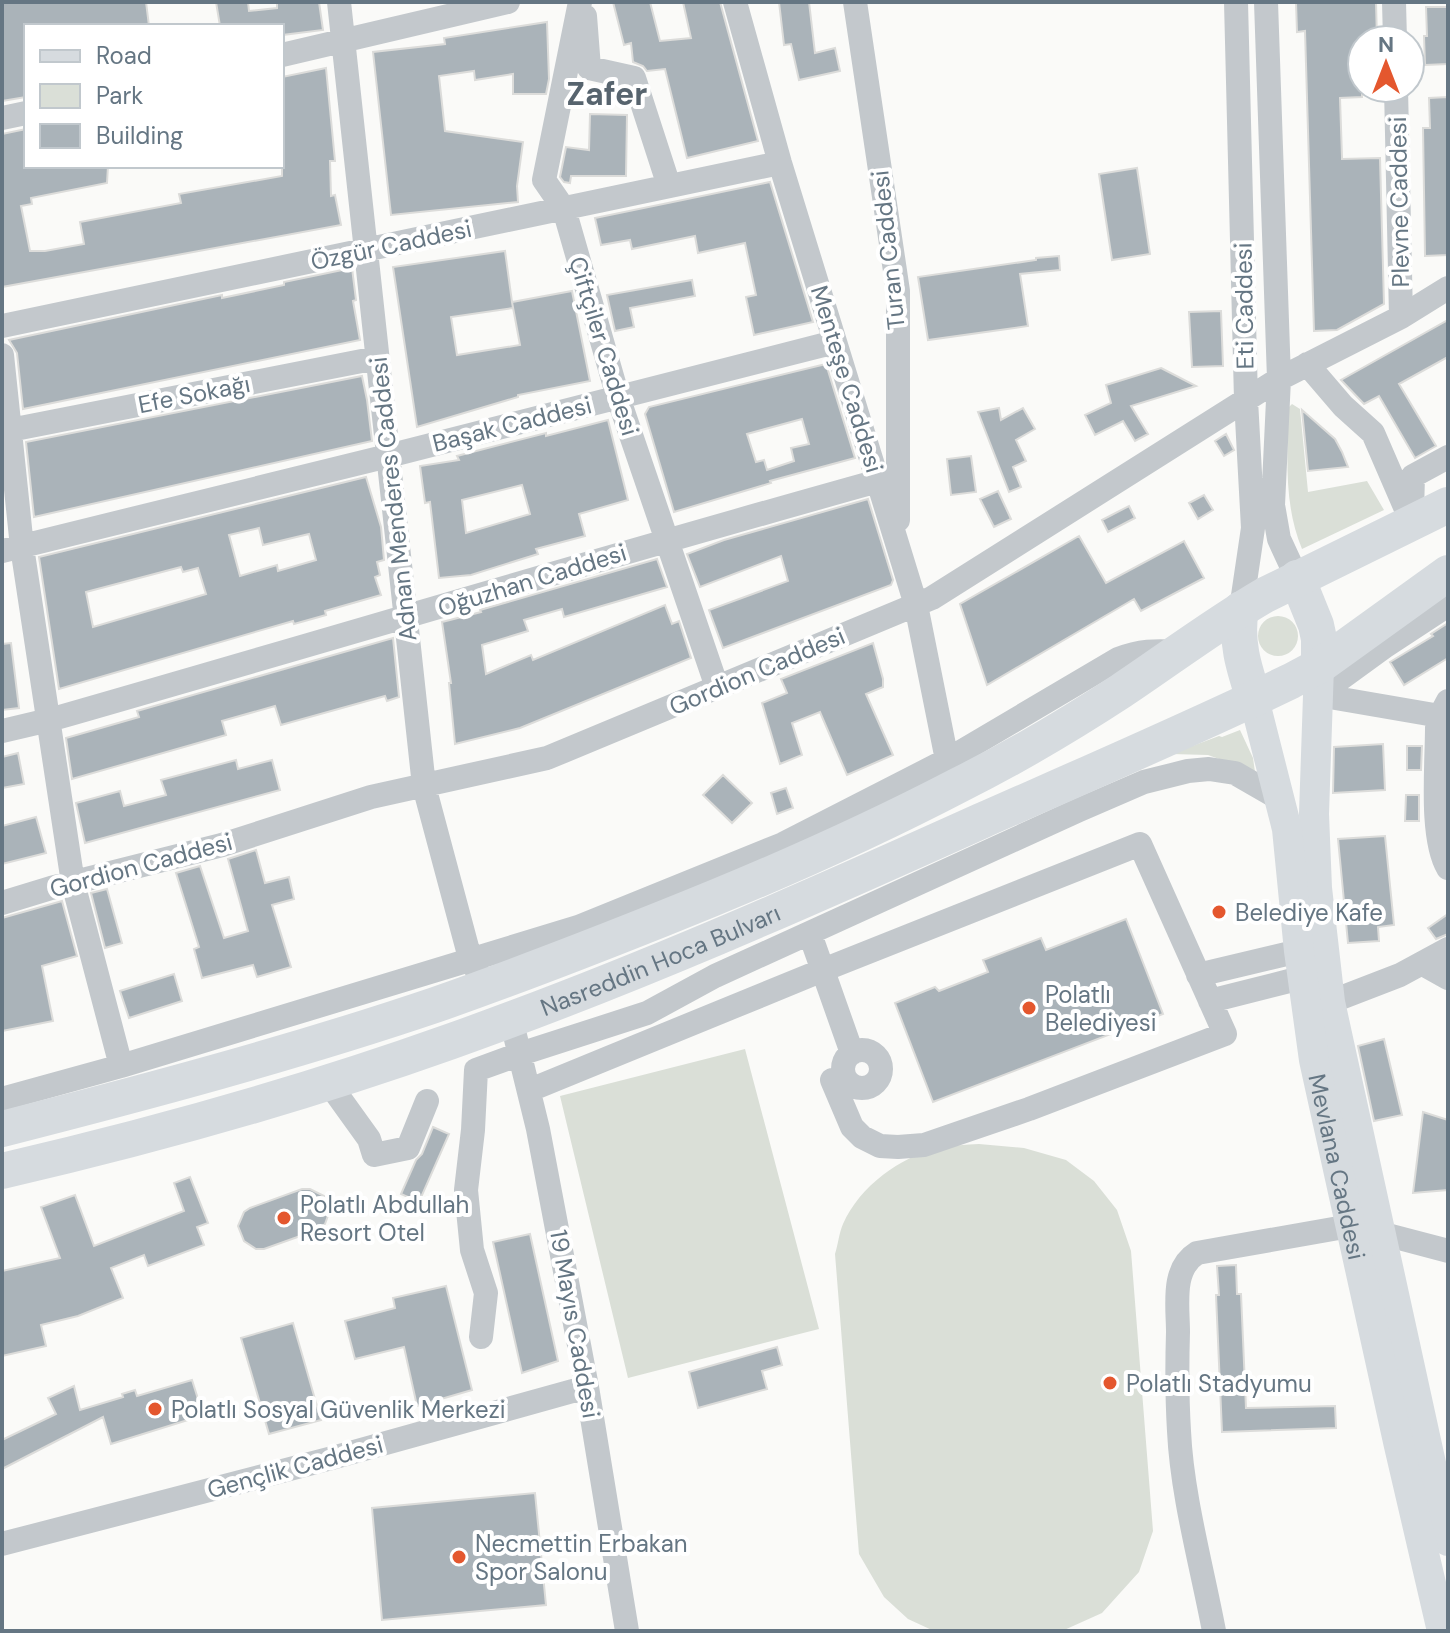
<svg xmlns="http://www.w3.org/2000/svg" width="1450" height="1633" viewBox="0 0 1450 1633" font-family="'DM Sans',sans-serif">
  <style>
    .green { fill: #dadfd7 }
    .building { fill: #aab3b9; stroke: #dcdcda; stroke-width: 2; fill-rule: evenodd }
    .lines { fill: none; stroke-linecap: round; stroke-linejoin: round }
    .minor { stroke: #c3c8cc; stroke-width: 24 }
    .major { stroke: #d6dbdf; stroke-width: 30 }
    .highway { stroke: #d6dbdf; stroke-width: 36 }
    .poi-dot { fill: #e4572e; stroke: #fff; stroke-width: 3 }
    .labels { text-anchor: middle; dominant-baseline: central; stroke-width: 8; stroke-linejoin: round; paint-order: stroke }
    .street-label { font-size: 24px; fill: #657683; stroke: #fff }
    .poi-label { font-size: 24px; fill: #657683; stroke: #fff; text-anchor: start }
    .district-label { font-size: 32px; font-weight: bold; fill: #57646e; stroke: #fff }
  </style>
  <rect width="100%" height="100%" fill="#fafaf8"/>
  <path class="green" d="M1292 404 1300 409 1308 492 1367 481 1384 510 1302 549C1283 503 1288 457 1288 408Z
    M1258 636a20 20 0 1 1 40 0a20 20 0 1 1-40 0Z
    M1240 730 1253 758 1255 772 1208 755 1171 754 1219 736 1222 737Z
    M745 1049 819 1329 628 1378 560 1096Z
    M979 1144 1024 1148 1066 1160 1094 1181 1117 1210 1131 1251 1153 1531 1139 1572 1102 1613 1062 1631H934L908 1619 884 1597 859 1554 835 1254C838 1245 839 1233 843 1224 860 1186 900 1157 940 1147 953 1145 966 1145 979 1144Z"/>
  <path class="building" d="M2 2H146L149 26H26V97L2 101Z
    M216 2H248L249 11 277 8V2H319L323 30 282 35V26H220Z
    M613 2H650L660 41 691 38 683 2H720L758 141 687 158 665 69 647 71 643 66 633 62 631 43 624 45Z
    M779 2H809L815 53 835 48 840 71 799 80 791 44 784 45Z
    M1296 2H1376L1377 40H1362V97L1340 98 1342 157V159L1380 158 1384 304 1337 330 1314 331 1305 31 1297 32Z
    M1426 7H1448V64L1425 65 1424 36H1427Z
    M547 22 549 79 546 94H513V74L475 80 474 71 439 76 445 131 523 142 517 186 518 202 391 215 373 52 445 44 444 38Z
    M326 68 335 161H330L331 196 335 195 341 225 2 287V134L26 129V166H108L107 183 31 198 32 204 21 206 30 251H45L84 244 80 222 181 203 179 194 282 176V77Z
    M1448 97V255L1425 256 1423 128H1430L1429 98Z
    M590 114 627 115 626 176H571L570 183 564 182 560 177 566 147 589 150Z
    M1137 168 1150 254 1112 260 1099 174Z
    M770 182 813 322 754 335 746 297 756 295 745 243 698 253 695 236 632 249 630 240 601 245 595 218Z
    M505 251 512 302 572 291 590 381 518 395V397L417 427 393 267ZM512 302 520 345 457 355 451 317 513 308Z
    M1059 256 1060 270 1020 274 1028 326 928 340 918 277 1036 260V258Z
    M352 268 356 300 353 301 360 340 23 409 17 353 9 340 222 295V298L284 285V282Z
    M692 280 695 296 630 308 634 327 615 331 607 295Z
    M1221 311 1223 366 1192 367 1189 312Z
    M1448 320V357L1399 384 1436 446 1415 458 1379 396 1364 404 1341 380Z
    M826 364 855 458 770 481 771 483 674 512 645 414 649 407ZM802 419 809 444 791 448 794 461 767 470 764 460 756 462 747 434Z
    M1161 368 1196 386 1131 406 1148 434 1135 441 1123 421 1095 435 1085 415 1111 403 1106 385Z
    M362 376 367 400 372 441 34 517 26 442Z
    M999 408 1001 420 1023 408 1035 429 1016 440 1026 461 1013 467 1021 487 1009 492 978 412Z
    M1302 410 1335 439 1342 452 1348 467 1308 471Z
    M608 420 628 500 579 514 585 536 536 549 538 554 471 575 439 578 430 502 425 503 420 466 459 460 457 456 546 433V436ZM522 485 530 514 466 533 462 500Z
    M1226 434 1234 450 1224 456 1215 441Z
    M971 456 976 492 951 495 947 459Z
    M366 477 381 527 384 560 377 562 380 575 375 577 381 595 325 611 326 615 294 624 293 621 59 689 39 557ZM259 528 263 545 309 534 316 560 278 571 277 565 240 576 229 535ZM181 567 183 572 198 568 206 594 93 627 86 592Z
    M998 491 1011 519 994 527 980 499Z
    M1204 495 1213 510 1198 519 1189 503Z
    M868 499 893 580 891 585 723 648 709 610 788 581 781 556 700 587 687 554 724 540Z
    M1129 506 1135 518 1108 532 1102 520Z
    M1079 536 1106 583 1184 541 1204 578 1141 611 1134 599 987 685 960 604Z
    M657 559 667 587 564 617 562 609 524 620 528 631 482 645 486 674 531 655 533 660 665 605 672 624 679 621 691 658 520 728 455 744 449 683H451L442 622 481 612 480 610Z
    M1448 623V658L1404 685 1390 662 1433 636 1431 634Z
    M393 638 399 697 387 701 385 696 281 725 275 706 222 721 226 735 72 779 66 738 139 717 137 711Z
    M11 643 19 708 2 710V644Z
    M873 643 883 679V687L866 694 893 755 847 775 820 712 792 723 802 755 780 764 762 703 787 693 781 679Z
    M1383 744 1385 790 1333 793 1334 747Z
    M1407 746H1422L1421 770H1407Z
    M18 753 24 784 2 788V757Z
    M236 760 238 769 272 760 280 790 85 843 76 803 120 791 124 806 166 795 161 780Z
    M723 775 752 803 732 823 703 795Z
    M786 788 793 808 777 814 771 793Z
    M1406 795H1419V821H1405Z
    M36 817 46 853 2 864V826Z
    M1385 836 1394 925 1378 927 1379 941 1348 943 1338 839Z
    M256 850 265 883 289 877 294 899 272 905 291 967 257 977 253 965 202 978 194 949 199 947 176 873 200 866 224 938 248 931 228 859Z
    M107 889 122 943 105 948 91 893Z
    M62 901 77 956 42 966 53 1021 2 1031V918Z
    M1448 914V934L1436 939 1428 928Z
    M1126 919 1163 1014 933 1102 895 1003 935 987 939 991 988 972 983 960 1041 938 1046 950Z
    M174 974 182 1001 129 1018 120 991Z
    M1384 1039 1402 1115 1374 1121 1358 1046Z
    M1423 1112 1448 1120V1190L1413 1193Z
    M433 1127 449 1134 419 1202 401 1194 416 1160 422 1154Z
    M190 1177 208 1223 197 1227 204 1245 148 1266 144 1255 111 1268 123 1298 78 1316 41 1325 46 1346 2 1356V1271L60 1258 41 1207 75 1195 94 1246 184 1211 174 1183Z
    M302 1189H310L324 1196 330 1210 325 1224 317 1230 264 1249H256L244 1241 238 1226 244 1212 250 1208Z
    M530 1234 558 1361 522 1373 493 1242Z
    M1236 1265 1237 1294H1241L1246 1408 1335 1406 1336 1428 1222 1432 1216 1295H1219L1217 1266Z
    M446 1286 472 1390 417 1406 404 1347 355 1359 345 1321 395 1308 393 1298Z
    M293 1323 321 1420 269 1434 241 1338Z
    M777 1347 782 1365 762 1371 767 1389 698 1408 689 1372Z
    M192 1380 198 1399 202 1398 207 1414 111 1444 103 1417 2 1469V1440L56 1414 48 1398 74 1386 80 1410 123 1397 122 1394 135 1390 137 1396Z
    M535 1493 546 1605 382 1620 372 1508Z"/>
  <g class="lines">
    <path class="minor" d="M339 2 424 786 467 947 478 974
      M580 2 544 180 564 209 618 397 717 687
      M735 2 780 163 916 605 947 760
      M855 2 898 291V520
      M1236 2 1246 400 1253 528 1241 609
      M1266 2 1279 379 1273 505 1279 539 1297 578
      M1394 2 1395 40
      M585 16 589 68 634 78 669 186
      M282 55 508 2
      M1396 88 1401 317
      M2 118 26 113
      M2 326 780 163
      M2 355 22 547 73 883 121 1066
      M1307 364 1343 406 1373 433 1412 523
      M10 430 377 358
      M1412 512 1413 476 1448 457
      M2 551 388 456 835 342
      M1318 695 1384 647 1448 605
      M1318 695 1440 716
      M1448 701 1440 716 1437 728C1437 765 1430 838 1448 868
      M2 731 49 720C325 641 601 558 878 481
      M2 903 51 888 222 845 371 797 547 758 932 598 1279 379 1401 317 1448 288
      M810 934 852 1053
      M1423 964 1448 978
      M1198 975 1299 951
      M1210 1001 1293 980 1302 979
      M1330 1002 1400 975 1448 949
      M511 1019 538 1129 587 1387 627 1631
      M843 1069a19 19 0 1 1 38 0a19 19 0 1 1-38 0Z
      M328 1082 369 1139 374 1155 408 1148 427 1101
      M530 1090 823 970 1140 844 1225 1034 1029 1109 924 1145 898 1147 880 1146 862 1137 852 1127 832 1080
      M2 1099 121 1066 578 927 783 844 947 760 1118 659C1140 651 1155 650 1178 652
      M1380 1233 1448 1251
      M481 1337 486 1293 472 1250 466 1190 473 1130 476 1070 520 1054 647 1013 715 976 1079 810 1144 782 1188 771 1209 769 1235 773 1280 799
      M2 1544 332 1458 587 1387
      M1214 1631C1202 1567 1182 1496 1179 1431 1177 1398 1177 1365 1178 1332 1178 1306 1171 1269 1197 1253L1350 1226"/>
    <g class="major">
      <path d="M1319 666 1314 814 1317 888 1330 1002 1448 1541"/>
      <path id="s1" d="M1254 699 1287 829 1299 951 1314 1060 1399 1446 1442 1631"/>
    </g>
    <g class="highway">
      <path d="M1297 578 1316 625 1319 639V666"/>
      <path d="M1241 609C1235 641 1244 668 1254 699"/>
      <path d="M2 1129C147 1092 293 1053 435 1005 512 978 587 949 662 919 763 879 863 835 959 785 1015 757 1069 725 1121 691 1169 659 1215 624 1265 595L1448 505"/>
      <path id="s2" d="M2 1171C153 1136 303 1094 449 1042 630 978 806 900 981 821 1085 775 1189 730 1291 681L1319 666 1448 573"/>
    </g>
  </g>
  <g class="poi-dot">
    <circle cx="1219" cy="912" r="8"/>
    <circle cx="1029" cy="1008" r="8"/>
    <circle cx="284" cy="1218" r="8"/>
    <circle cx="1110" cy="1383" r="8"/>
    <circle cx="155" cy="1409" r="8"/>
    <circle cx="459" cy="1557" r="8"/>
  </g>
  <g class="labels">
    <g class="street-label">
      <text transform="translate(1399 202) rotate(-91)">Plevne Caddesi</text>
      <text transform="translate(391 245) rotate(-12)">Özgür Caddesi</text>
      <text transform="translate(888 250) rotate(-96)">Turan Caddesi</text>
      <text transform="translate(1244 306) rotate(-91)">Eti Caddesi</text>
      <text transform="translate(604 346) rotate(73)">Çiftçiler Caddesi</text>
      <text transform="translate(847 379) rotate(73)">Menteşe Caddesi</text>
      <text transform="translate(194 394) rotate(-11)">Efe Sokağı</text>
      <text transform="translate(512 424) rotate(-14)">Başak Caddesi</text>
      <text transform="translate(393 499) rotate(-96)">Adnan Menderes Caddesi</text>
      <text transform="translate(532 580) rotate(-17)">Oğuzhan Caddesi</text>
      <text transform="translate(757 671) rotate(-23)">Gordion Caddesi</text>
      <text transform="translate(141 865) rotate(-15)">Gordion Caddesi</text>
      <text stroke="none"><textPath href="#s2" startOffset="692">Nasreddin Hoca Bulvarı</textPath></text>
      <text stroke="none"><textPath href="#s1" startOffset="476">Mevlana Caddesi</textPath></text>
      <text transform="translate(575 1324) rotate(80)">19 Mayıs Caddesi</text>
      <text transform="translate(295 1467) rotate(-15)">Gençlik Caddesi</text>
    </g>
    <g class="poi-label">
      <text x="1235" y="912">Belediye Kafe</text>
      <text x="1045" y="994">Polatlı<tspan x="1045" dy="28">Belediyesi</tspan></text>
      <text x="300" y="1204">Polatlı Abdullah<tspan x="300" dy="28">Resort Otel</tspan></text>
      <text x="1126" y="1383">Polatlı Stadyumu</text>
      <text x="171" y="1409">Polatlı Sosyal Güvenlik Merkezi</text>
      <text x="475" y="1543">Necmettin Erbakan<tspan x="475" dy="28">Spor Salonu</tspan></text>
    </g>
    <g class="district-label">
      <text x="607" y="94">Zafer</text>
    </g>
  </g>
  <rect width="1450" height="1633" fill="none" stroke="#657683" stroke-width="8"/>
  <rect x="24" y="24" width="260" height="144" fill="#ffffff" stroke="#c1c8cd" stroke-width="2"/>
  <rect x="40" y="50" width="40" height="12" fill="#d6dbdf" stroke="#c1c8cd" stroke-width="2"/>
  <text x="96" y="64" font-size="24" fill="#657683">Road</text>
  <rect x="40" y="84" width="40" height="24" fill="#dadfd7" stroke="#c1c8cd" stroke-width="2"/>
  <text x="96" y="104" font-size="24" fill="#657683">Park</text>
  <rect x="40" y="124" width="40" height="24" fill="#aab3b9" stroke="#c1c8cd" stroke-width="2"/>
  <text x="96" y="144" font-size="24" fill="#657683">Building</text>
  <g transform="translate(1386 64)"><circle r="38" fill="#ffffff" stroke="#c1c8cd" stroke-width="2"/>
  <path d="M0-6L14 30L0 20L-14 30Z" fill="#e4572e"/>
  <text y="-12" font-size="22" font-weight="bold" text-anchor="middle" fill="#657683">N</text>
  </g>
</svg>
